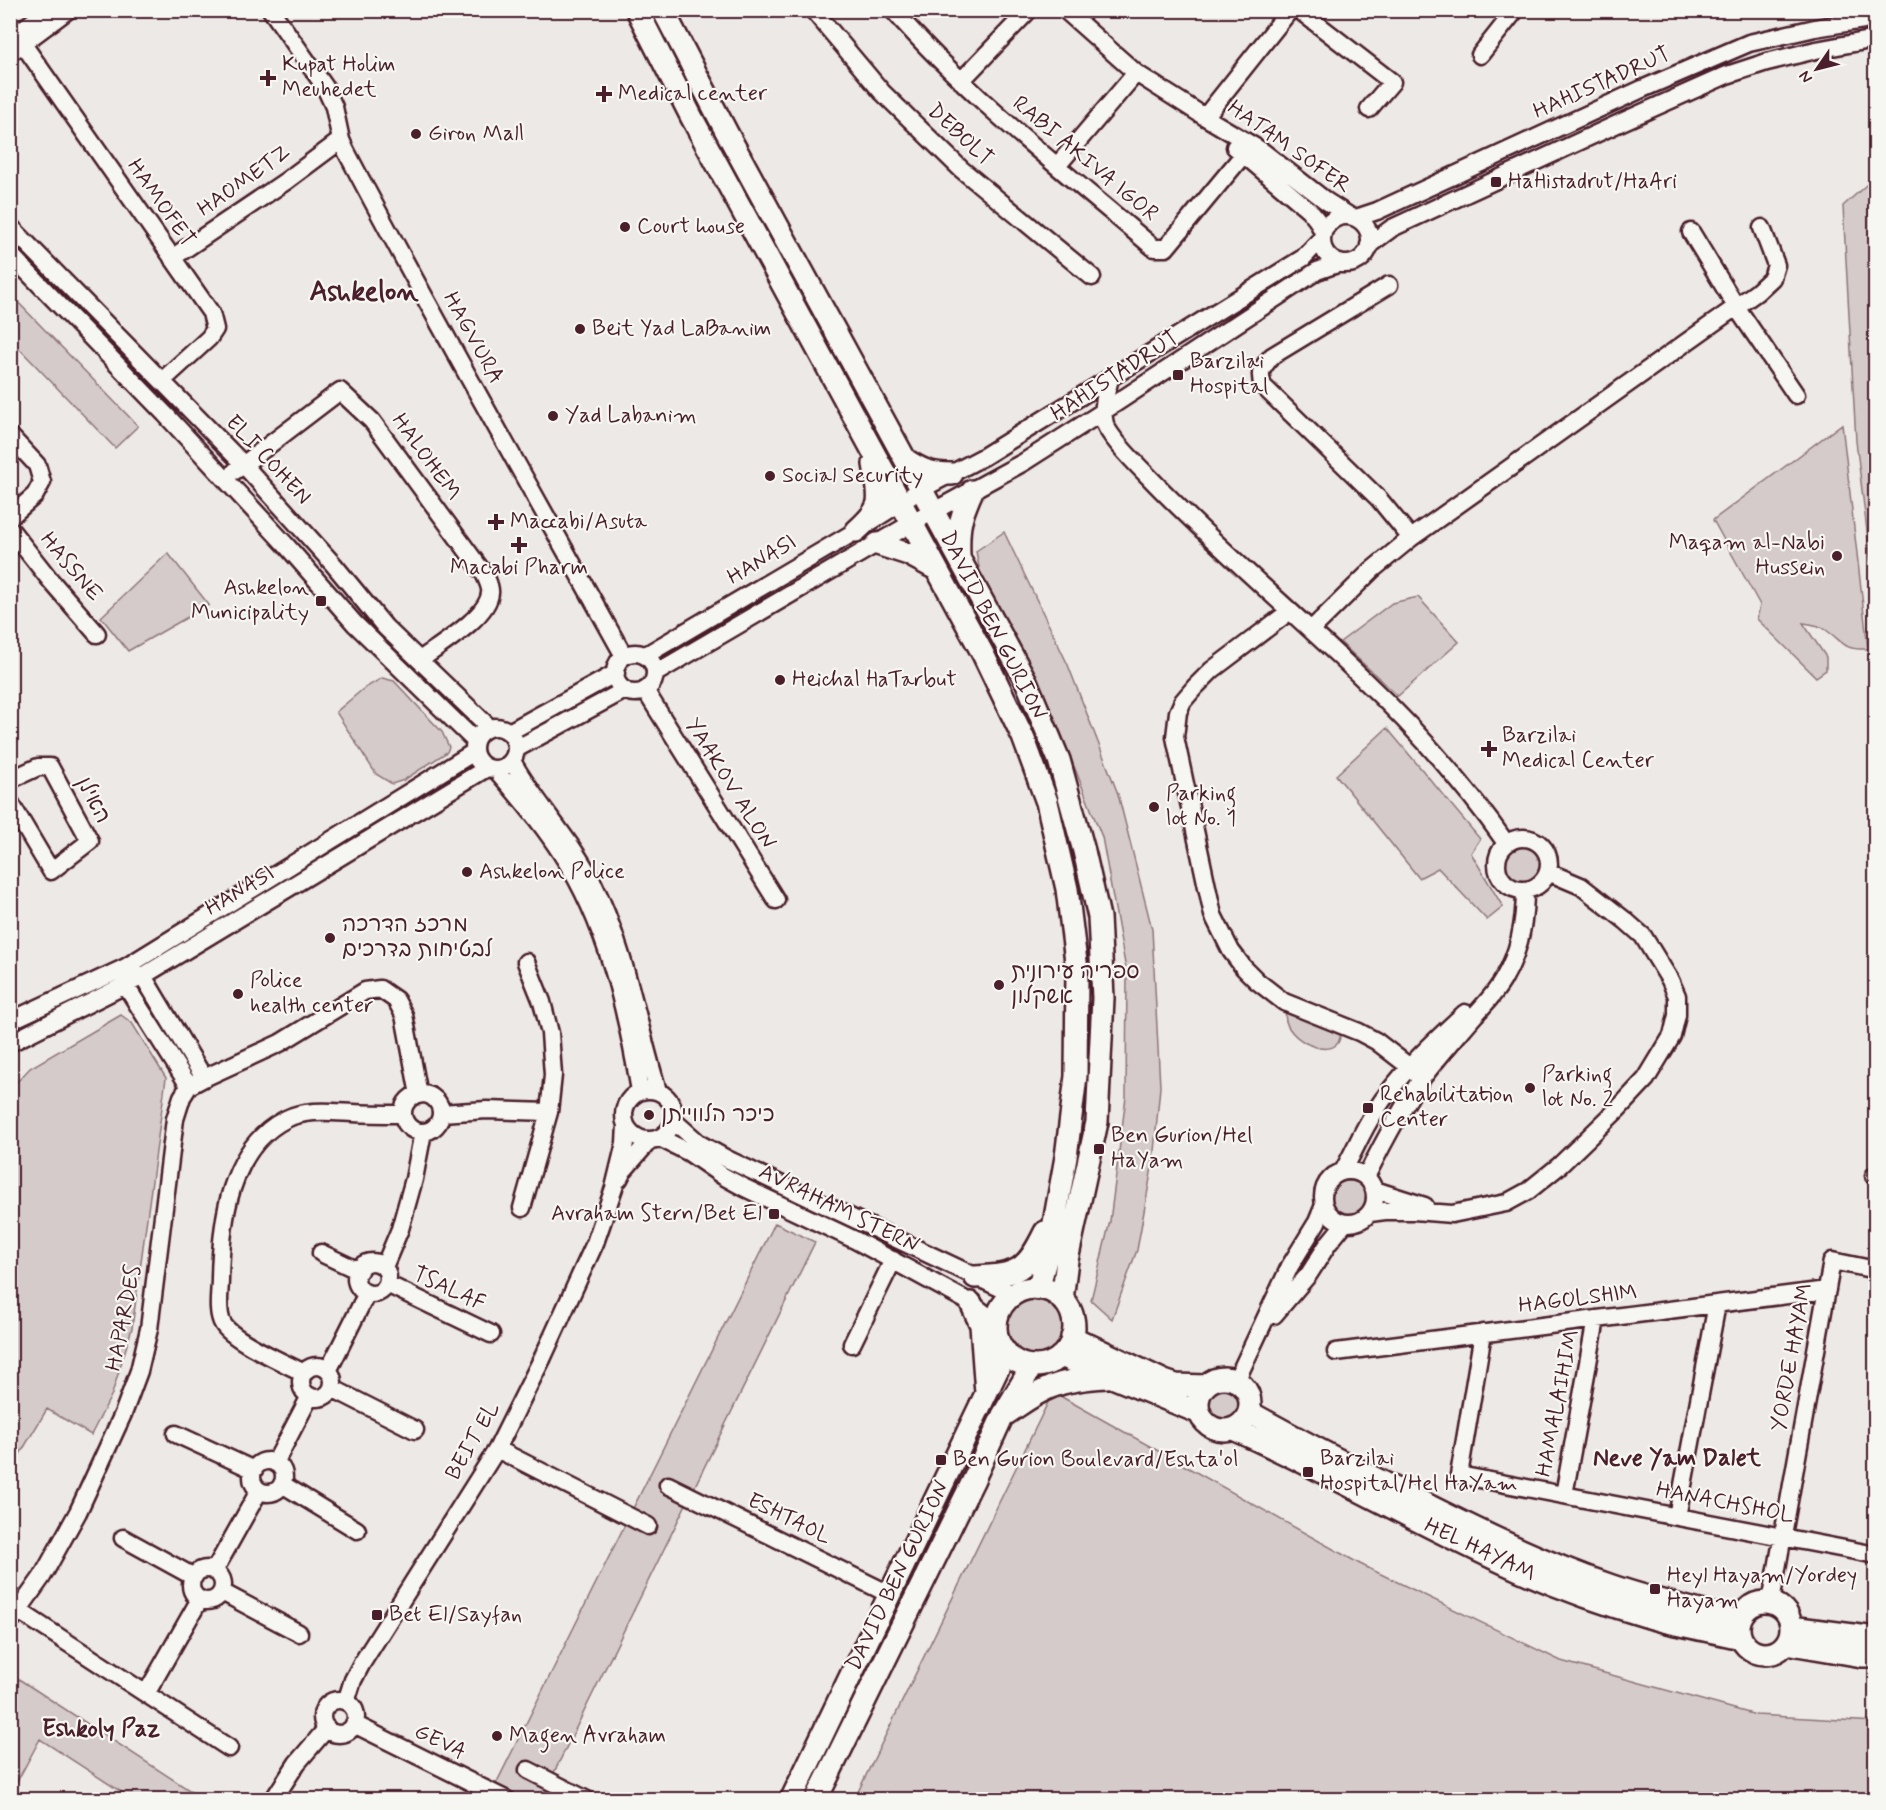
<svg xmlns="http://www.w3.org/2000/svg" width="1886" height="1810" viewBox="0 0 1886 1810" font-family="Mynerve,'Playpen Sans Hebrew',sans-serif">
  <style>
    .green { fill: #d4cbca; stroke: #8f757a; stroke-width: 1.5 }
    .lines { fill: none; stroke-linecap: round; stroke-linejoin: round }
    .minor-casing { stroke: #4a1f2b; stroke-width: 21 }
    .major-casing { stroke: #4a1f2b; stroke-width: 26 }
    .minor { stroke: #f6f6f2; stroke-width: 16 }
    .major { stroke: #f6f6f2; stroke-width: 21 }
    .poi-dot { fill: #4a1f2b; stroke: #f6f6f2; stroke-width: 2 }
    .labels { text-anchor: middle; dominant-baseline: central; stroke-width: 4.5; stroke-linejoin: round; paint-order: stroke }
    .poi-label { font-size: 22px; fill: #4a1f2b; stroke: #f6f6f2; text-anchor: start }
    .street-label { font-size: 22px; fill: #4a1f2b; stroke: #f6f6f2 }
    .neighbourhood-label { font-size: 24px; font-weight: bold; fill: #4a1f2b; stroke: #f6f6f2 }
    .district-label { font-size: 28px; font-weight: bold; fill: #4a1f2b; stroke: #f6f6f2 }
  </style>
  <rect width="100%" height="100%" fill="#ece9e6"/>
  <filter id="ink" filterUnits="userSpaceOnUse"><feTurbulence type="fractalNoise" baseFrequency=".0167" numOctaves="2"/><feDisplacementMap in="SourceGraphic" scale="12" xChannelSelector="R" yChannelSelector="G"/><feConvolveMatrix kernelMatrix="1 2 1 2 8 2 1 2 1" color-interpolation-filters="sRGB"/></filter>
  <g filter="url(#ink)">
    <path class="green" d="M1875 177 1876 178 1875 597 1856 441 1843 206Z
      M11 295 138 426 115 448 11 340Z
      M1842 424 1868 649C1842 650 1845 643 1826 630 1820 625 1811 624 1803 623L1826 657V670L1816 677 1757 619 1760 605 1713 520Z
      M1004 532 1068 665 1118 794 1152 929 1160 1087 1153 1162 1137 1250 1112 1319 1091 1300 1110 1221 1126 1097 1127 975 1102 837 1055 718 980 573 976 551Z
      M168 553 209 605 128 651 101 617Z
      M1418 597 1459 642 1398 696 1340 642 1392 603Z
      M382 678 394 681 442 732 449 747 447 752 404 780 392 784 376 774 336 712 363 689Z
      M1387 728 1480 839 1471 853 1503 907 1487 920 1438 868 1419 878 1336 775Z
      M1502 864a19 19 0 1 1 38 0a19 19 0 1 1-38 0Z
      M1288 1007 1341 1032C1340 1037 1340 1042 1336 1045 1320 1058 1274 1031 1288 1007Z
      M121 1015 132 1023 166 1078 132 1328 112 1394 91 1435 47 1409 11 1469V1085L17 1082 30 1068Z
      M1328 1202a21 21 0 1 1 42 0a21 21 0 1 1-42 0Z
      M775 1223 815 1242 541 1799 488 1800Z
      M1002 1328a31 31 0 1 1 62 0a31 31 0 1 1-62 0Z
      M1207 1405a16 16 0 1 1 32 0a16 16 0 1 1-32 0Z
      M1053 1392 1360 1564 1561 1661 1756 1715 1875 1722V1799L854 1800Z
      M11 1674 203 1799H120L123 1793 40 1739 11 1793Z"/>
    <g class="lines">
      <g class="minor-casing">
        <path id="minor" d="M271 10 325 87 334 107 341 140 346 151C435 321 531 488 624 656
          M813 10 882 92 961 169 1092 277
          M893 10C971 99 1065 172 1154 248H1166L1243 155
          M1065 10 1136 73 1205 117 1262 151 1326 201 1348 215
          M1299 10 1392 82 1369 109
          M10 38 49 10
          M23 44 211 313 215 329 209 338 162 381
          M10 53 68 10
          M1480 55 1514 12 1512 10
          M961 81 1029 10
          M1205 117 1290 10
          M1235 147 1309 210 1317 220 1323 232
          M1057 166 1136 73
          M1322 240a24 24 0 1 1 48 0a24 24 0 1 1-48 0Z
          M1356 218 1377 211 1642 89 1749 43 1815 28 1876 18
          M10 226 243 464 334 565 385 627 489 727
          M1691 232 1737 308 1796 395
          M1369 245 1392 228 1626 120 1727 75 1767 62 1816 50 1876 39
          M10 254 165 414 285 544 355 624 475 741
          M172 258 286 181 341 140
          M1389 285 1272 356C1262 368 1258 371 1263 386L1379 499 1411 538
          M1110 379C1106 393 1101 409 1105 424 1110 438 1137 465 1148 476 1215 546 1290 609 1360 676 1413 726 1464 783 1506 843
          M10 436 37 465 42 482 35 495 10 517
          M235 471 340 391 372 421 485 575C487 580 491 587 490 593 488 617 440 645 420 660
          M10 529 51 581 97 634
          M1290 611 1212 670 1195 687 1183 701 1178 712 1175 737 1213 915 1231 951 1244 968 1257 981 1284 1002 1359 1032 1376 1041 1411 1068 1421 1080
          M1311 630 1372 570 1411 538 1757 292 1772 278 1776 265 1762 228
          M615 673a20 20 0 1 1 40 0a20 20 0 1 1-40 0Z
          M646 655 856 531 922 489 983 457 1303 258 1321 239
          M656 673 912 523 1024 462 1104 411 1317 271 1340 263
          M645 690 776 900
          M474 748a21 21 0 1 1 42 0a21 21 0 1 1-42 0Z
          M509 732 616 673
          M516 749 625 690
          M512 761C536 804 571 839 593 883 625 948 637 1022 658 1091
          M496 770C519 796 542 823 561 853 607 923 626 1009 640 1091
          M10 780 38 767H50L90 841 51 871 10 802
          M1497 864a26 26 0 1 1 52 0a26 26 0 1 1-52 0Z
          M10 1021 126 967 474 752
          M10 1043 143 976 487 768
          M189 1086 126 986V967L143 976 204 1078
          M624 1115a25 25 0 1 1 50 0a25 25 0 1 1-50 0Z
          M403 1113a19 19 0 1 1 38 0a19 19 0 1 1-38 0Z
          M441 1113 487 1110 549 1112
          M674 1121 700 1144 727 1159 1015 1295
          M660 1138 688 1152 723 1176 745 1188 855 1240 971 1303 997 1323
          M1323 1197a26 26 0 1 1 52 0a26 26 0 1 1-52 0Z
          M1343 1171C1354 1152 1362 1131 1374 1113 1398 1075 1431 1044 1465 1013
          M1874 1176H1876
          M1366 1177C1383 1143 1401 1108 1423 1077 1439 1056 1456 1037 1473 1017 1484 1005 1496 993 1504 978 1520 951 1525 921 1525 890
          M619 1179 623 1171 650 1140
          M1375 1190 1425 1206
          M522 1208 549 1112 553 1075 550 1033 542 1002 526 962
          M1370 1213 1385 1211H1414L1452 1214 1506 1203 1528 1191 1559 1166 1617 1110 1646 1079 1672 1036 1677 1015V996L1670 980 1643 936 1626 921 1581 886 1548 872
          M321 1253 359 1271
          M356 1278a16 16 0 1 1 32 0a16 16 0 1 1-32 0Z
          M384 1267 400 1229 414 1179 423 1132
          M387 1284 491 1334
          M1274 1315 1309 1274 1328 1244 1345 1223
          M1483 1333 1459 1475 1876 1555
          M852 1344 893 1260
          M1336 1352 1827 1290
          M301 1382a16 16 0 1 1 32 0a16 16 0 1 1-32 0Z
          M328 1371 367 1293
          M304 1373C285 1363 233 1341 223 1324 216 1312 220 1292 220 1279 221 1222 229 1148 286 1119 306 1109 330 1112 353 1113 369 1114 386 1114 403 1114
          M1236 1381 1290 1266 1317 1222 1324 1205
          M332 1388 415 1430
          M176 1434 254 1470
          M497 1449 648 1526
          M252 1477a16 16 0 1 1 32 0a16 16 0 1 1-32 0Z
          M275 1463 310 1396
          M282 1484 357 1530
          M668 1485 889 1594
          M1564 1495 1596 1319
          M1677 1517 1717 1304
          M123 1538 194 1577
          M191 1585a16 16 0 1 1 32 0a16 16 0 1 1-32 0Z
          M214 1571 259 1491
          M222 1592 299 1633
          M1771 1602 1832 1261 1876 1270
          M19 1611 229 1748
          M10 1622 42 1577 78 1512 123 1414 139 1371 149 1329 175 1119 182 1097 189 1086 204 1078 280 1043 365 991 380 989 396 1000 404 1015 419 1095
          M146 1694 200 1599
          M322 1717a17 17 0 1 1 34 0a17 17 0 1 1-34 0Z
          M346 1702 353 1680 362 1663 497 1449 543 1357 595 1243 614 1188 625 1143 626 1125
          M354 1724 507 1800
          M528 1770 587 1800
          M273 1800 297 1763 327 1728"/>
      </g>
      <g class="major-casing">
        <path id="major" d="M637 10 692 118 983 654 1023 737 1047 802 1067 889 1077 970 1076 1076 1066 1157 1050 1245 1038 1289
          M663 10 727 133 1026 681 1059 760 1084 851 1099 917 1103 998 1097 1122 1067 1260 1062 1300
          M906 460C923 471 931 474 952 474
          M856 531C885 505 880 501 874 464
          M877 544 908 554 936 569
          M959 555C958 526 960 518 972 491
          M975 1277C1018 1275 1026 1271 1045 1232
          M996 1327a39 39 0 1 1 78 0a39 39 0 1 1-78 0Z
          M971 1303 981 1325 986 1393
          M1072 1337 1164 1381 1176 1385 1205 1386
          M1061 1356 1200 1413
          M1198 1404a26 26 0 1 1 52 0a26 26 0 1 1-52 0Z
          M1249 1412C1294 1437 1340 1461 1386 1484 1460 1522 1533 1559 1612 1586 1653 1600 1697 1610 1739 1621
          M1006 1414C1020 1405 1035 1393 1051 1387 1068 1380 1088 1378 1107 1377
          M1233 1429C1330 1472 1422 1526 1519 1570 1562 1589 1607 1605 1652 1618 1681 1626 1711 1631 1741 1638
          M1739 1628a26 26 0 1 1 52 0a26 26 0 1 1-52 0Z
          M1791 1627 1876 1638
          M1786 1643 1862 1656H1876
          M791 1800 1006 1352
          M816 1800 974 1479 1003 1415 1032 1366"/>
      </g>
      <use href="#minor" class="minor"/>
      <use href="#major" class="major"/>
    </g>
  </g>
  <g class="poi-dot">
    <path d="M265 69h6v6h6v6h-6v6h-6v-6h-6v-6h6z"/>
    <path d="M601 85h6v6h6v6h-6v6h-6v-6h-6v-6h6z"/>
    <circle cx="416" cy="134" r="6"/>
    <rect x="1490" y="176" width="12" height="12" rx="3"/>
    <circle cx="625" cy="227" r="6"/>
    <circle cx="580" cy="329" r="6"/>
    <rect x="1172" y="369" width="12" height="12" rx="3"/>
    <circle cx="553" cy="416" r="6"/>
    <circle cx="770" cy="476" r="6"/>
    <path d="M493 513h6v6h6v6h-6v6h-6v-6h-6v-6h6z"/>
    <path d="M516 536h6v6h6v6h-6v6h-6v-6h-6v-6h6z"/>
    <circle cx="1837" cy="556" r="6"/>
    <rect x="315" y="595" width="12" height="12" rx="3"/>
    <circle cx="780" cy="680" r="6"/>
    <path d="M1486 740h6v6h6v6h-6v6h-6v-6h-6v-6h6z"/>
    <circle cx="1154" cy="807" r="6"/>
    <circle cx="467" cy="872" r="6"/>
    <circle cx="330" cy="938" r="6"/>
    <circle cx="999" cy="985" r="6"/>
    <circle cx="238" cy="994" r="6"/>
    <circle cx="1530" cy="1088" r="6"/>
    <rect x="1362" y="1102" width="12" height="12" rx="3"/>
    <circle cx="649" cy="1115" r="6"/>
    <rect x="1093" y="1143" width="12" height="12" rx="3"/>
    <rect x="768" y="1208" width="12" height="12" rx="3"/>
    <rect x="935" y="1454" width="12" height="12" rx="3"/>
    <rect x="1302" y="1466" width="12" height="12" rx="3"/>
    <rect x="1649" y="1583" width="12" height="12" rx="3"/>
    <rect x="371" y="1609" width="12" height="12" rx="3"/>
    <circle cx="497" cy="1736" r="6"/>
  </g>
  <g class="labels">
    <g class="poi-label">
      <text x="282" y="65">Kupat Holim<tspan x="282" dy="25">Meuhedet</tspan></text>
      <text x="618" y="94">Medical center</text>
      <text x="428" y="134">Giron Mall</text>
      <text x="1508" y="182">HaHistadrut/HaAri</text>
      <text x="637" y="227">Court house</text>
      <text x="592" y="329">Beit Yad LaBanim</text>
      <text x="1190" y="362">Barzilai<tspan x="1190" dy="25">Hospital</tspan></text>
      <text x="565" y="416">Yad Labanim</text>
      <text x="782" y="476">Social Security</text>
      <text x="510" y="522">Maccabi/Asuta</text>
      <text x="1825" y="543" text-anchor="end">Maqam al-Nabi<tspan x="1825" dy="25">Hussein</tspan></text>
      <text x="519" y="568" text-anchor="middle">Macabi Pharm</text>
      <text x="309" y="588" text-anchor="end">Ashkelon<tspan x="309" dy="25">Municipality</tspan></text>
      <text x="792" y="680">Heichal HaTarbut</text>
      <text x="1502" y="736">Barzilai<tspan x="1502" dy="25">Medical Center</tspan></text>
      <text x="1166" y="794">Parking<tspan x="1166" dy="25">lot No. 1</tspan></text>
      <text x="479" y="872">Ashkelon Police</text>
      <text x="342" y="925">מרכז הדרכה<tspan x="342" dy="25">לבטיחות בדרכים</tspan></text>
      <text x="1011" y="972">ספריה עירונית<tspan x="1011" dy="25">אשקלון</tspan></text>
      <text x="250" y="981">Police<tspan x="250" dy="25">health center</tspan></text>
      <text x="1542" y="1075">Parking<tspan x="1542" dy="25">lot No. 2</tspan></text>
      <text x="1380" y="1095">Rehabilitation<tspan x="1380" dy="25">Center</tspan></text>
      <text x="661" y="1115">כיכר הלווייתן</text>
      <text x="1111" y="1136">Ben Gurion/Hel<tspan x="1111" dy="25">HaYam</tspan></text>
      <text x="762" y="1214" text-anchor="end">Avraham Stern/Bet El</text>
      <text x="1320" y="1459">Barzilai<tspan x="1320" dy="25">Hospital/Hel HaYam</tspan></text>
      <text x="953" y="1460">Ben Gurion Boulevard/Eshta'ol</text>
      <text x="1667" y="1576">Heyl Hayam/Yordey<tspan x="1667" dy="25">Hayam</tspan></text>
      <text x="389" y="1615">Bet El/Sayfan</text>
      <text x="509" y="1736">Magen Avraham</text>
    </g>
    <g class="street-label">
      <text transform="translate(1602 83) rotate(-24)">HAHISTADRUT</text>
      <text transform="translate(960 135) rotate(43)">DEBOLT</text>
      <text transform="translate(1289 147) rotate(35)">HATAM SOFER</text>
      <text transform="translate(1085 159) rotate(40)">RABI AKIVA IGOR</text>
      <text transform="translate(244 181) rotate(-35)">HAOMETZ</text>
      <text transform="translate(161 203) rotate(55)">HAMOFET</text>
      <text transform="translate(473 338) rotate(61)">HAGVURA</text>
      <text transform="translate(1115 376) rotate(-33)">HAHISTADRUT</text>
      <text transform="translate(426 457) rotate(54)">HALOHEM</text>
      <text transform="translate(268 460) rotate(47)">ELI COHEN</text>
      <text transform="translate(762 560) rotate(-31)">HANASI</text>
      <text transform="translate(71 567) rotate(50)">HASSNE</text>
      <text transform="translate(993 626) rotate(63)">DAVID BEN GURION</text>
      <text transform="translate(730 784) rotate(58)">YAAKOV ALON</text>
      <text transform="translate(93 800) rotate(63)">האילן</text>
      <text transform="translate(240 891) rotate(-31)">HANASI</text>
      <text transform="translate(839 1209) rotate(26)">AVRAHAM STERN</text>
      <text transform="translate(449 1289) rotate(25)">TSALAF</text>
      <text transform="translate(1578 1299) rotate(-7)">HAGOLSHIM</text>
      <text transform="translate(124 1318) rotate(-79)">HAPARDES</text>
      <text transform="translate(1792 1357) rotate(-80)">YORDE HAYAM</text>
      <text transform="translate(1558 1403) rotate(-79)">HAMALAIHIM</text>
      <text transform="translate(473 1441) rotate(-60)">BEIT EL</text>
      <text transform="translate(1725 1503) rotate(11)">HANACHSHOL</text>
      <text transform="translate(789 1519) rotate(26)">ESHTAOL</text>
      <text transform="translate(1480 1550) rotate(25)">HEL HAYAM</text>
      <text transform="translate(898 1576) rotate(-64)">DAVID BEN GURION</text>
      <text transform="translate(440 1742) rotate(26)">GEVA</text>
    </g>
    <g class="neighbourhood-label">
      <text x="1677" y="1458">Neve Yam Dalet</text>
      <text x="101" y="1729">Eshkoly Paz</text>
    </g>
    <g class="district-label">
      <text x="364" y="292">Ashkelon</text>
    </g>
  </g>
  <rect width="1886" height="1810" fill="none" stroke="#f6f6f2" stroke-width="36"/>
  <rect x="18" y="18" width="1850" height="1774" fill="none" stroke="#4a1f2b" stroke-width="2" filter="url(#ink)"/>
  <g transform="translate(1817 69) rotate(235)" stroke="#f6f6f2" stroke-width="4.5" paint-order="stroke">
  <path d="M0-4.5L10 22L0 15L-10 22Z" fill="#4a1f2b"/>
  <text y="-9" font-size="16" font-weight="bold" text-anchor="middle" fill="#4a1f2b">N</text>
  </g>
</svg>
